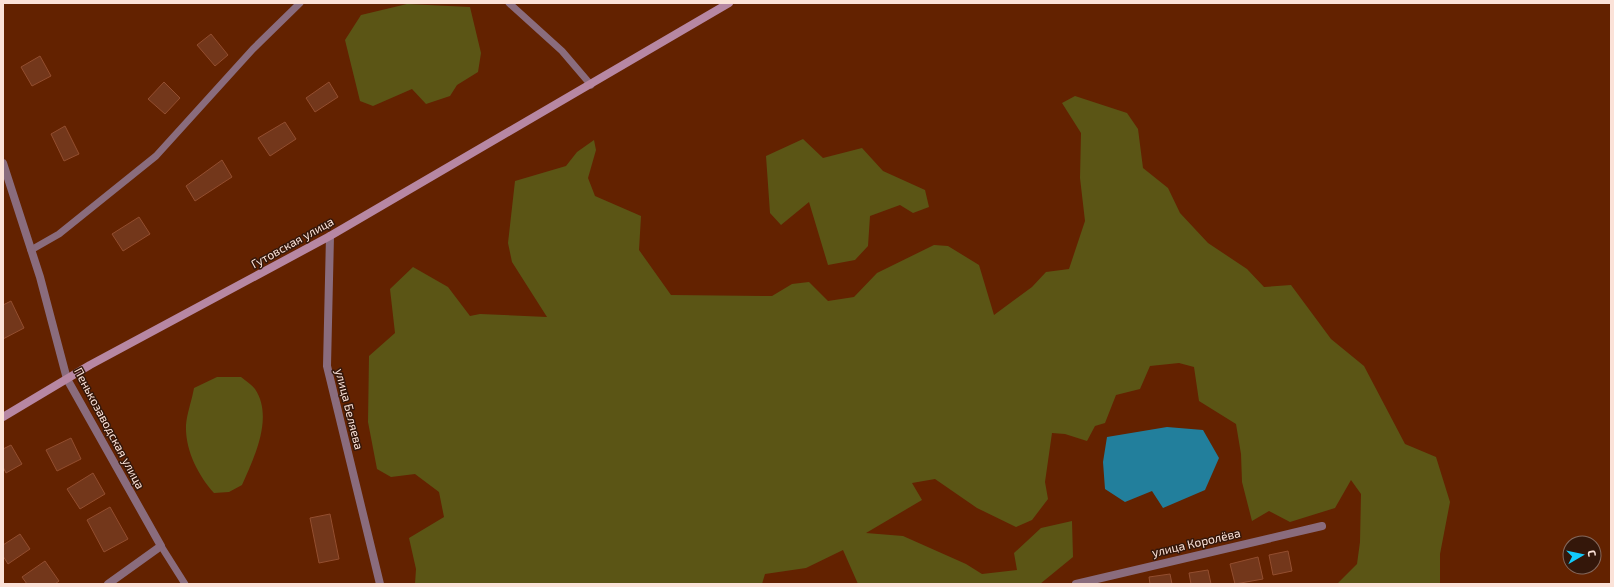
<svg xmlns="http://www.w3.org/2000/svg" width="1614" height="587" viewBox="0 0 1614 587" font-family="'Exo 2',sans-serif">
  <style>
    .green { fill: #5b5515 }
    .water { fill: #227f9c }
    .building { fill: #73371b; stroke: #934e2f }
    .lines { fill: none; stroke-linecap: round; stroke-linejoin: round }
    .lane { stroke: #8a6c7d; stroke-width: 7 }
    .street { stroke: #8a6c7d; stroke-width: 8 }
    .secondary { stroke: #b787a3; stroke-width: 8 }
    .labels { text-anchor: middle; dominant-baseline: central; stroke-width: 3; stroke-linejoin: round; paint-order: stroke }
    .street-label { font-size: 12px; fill: #fbe2d8; stroke: #34170a }
  </style>
  <rect width="100%" height="100%" fill="#632200"/>
  <path class="green" d="M407 4 470 7 481 53 478 72 457 85 450 96 426 104 412 89 373 106 360 101 345 40 361 15Z
    M1075 96 1127 113 1138 129 1143 168 1168 188 1180 213 1208 243 1247 269 1264 287 1291 285 1331 339 1364 366 1405 444 1436 457 1450 502 1440 554V584H1337L1357 564 1360 542 1361 494 1351 480 1335 508 1290 522 1269 511 1252 521 1242 482 1241 454 1236 424 1199 401 1194 367 1179 363 1150 366 1140 389 1116 395 1105 423 1095 426 1087 441 1065 434 1052 433 1045 482 1048 499 1032 520 1016 527 977 508 935 479 912 483 922 500 866 533 903 536 966 564 982 574 1017 570 1014 553 1041 528 1072 521 1073 557 1040 584H858L843 550 806 568 765 574 762 584H415L416 569 409 538 444 517 439 492 415 474 391 477 377 469 368 422 369 356 395 333 390 289 413 267 448 287 470 316 480 314 547 317 512 262 508 243 515 181 566 166 577 152 594 140 596 150 588 178 595 196 641 216 639 250 671 295 772 296 792 284 809 282 828 301 854 297 877 273 934 245 948 246 979 265 994 315 1032 287 1046 272 1069 269 1085 221 1080 178 1081 133 1062 103Z
    M803 139 823 158 862 148 883 171 925 190 929 207 913 213 900 205 870 216 868 246 855 260 828 265 809 202 781 225 770 213 766 156Z
    M217 377H241C246 381 252 385 255 389 274 417 254 458 242 485L229 492 214 493C198 475 185 450 186 425 187 413 192 400 194 388Z"/>
  <path class="water" d="M1167 427 1203 430 1219 458 1205 490 1163 508 1152 491 1125 502 1105 489 1103 462 1107 437Z"/>
  <path class="building" d="M211 34 228 55 215 66 197 45Z
    M40 56 51 76 32 86 21 67Z
    M164 82 180 98 165 114 148 99Z
    M329 82 338 97 315 112 306 98Z
    M285 122 296 139 270 156 258 138Z
    M65 126 79 154 64 161 51 134Z
    M222 160 232 177 195 201 186 186Z
    M139 217 150 234 123 251 112 234Z
    M11 301 24 328 3 339V305Z
    M71 438 81 459 57 471 46 450Z
    M11 445 22 464 6 473 3 467V449Z
    M93 473 105 494 80 509 67 489Z
    M110 507 128 539 104 552 87 520Z
    M330 514 339 559 319 563 310 518Z
    M20 534 30 549 8 564 3 556V545Z
    M1288 551 1292 571 1273 575 1269 555Z
    M1258 557 1263 579 1235 584 1230 564Z
    M45 561 59 581 55 584H27L22 577Z
    M1208 570 1211 584H1191L1189 573Z
    M1170 574 1172 584H1150L1149 577Z"/>
  <g class="lines">
    <path class="lane" d="M509 3 562 51 591 85
      M31 250 59 234 156 156 253 49 300 3
      M161 546 185 584"/>
    <path class="street" d="M3 163 40 277 67 379 161 546 108 584
      M330 236 327 366 380 584
      M1076 584 1322 526"/>
    <path class="secondary" d="M3 417 90 365 330 236 729 3"/>
  </g>
  <g class="labels">
    <g class="street-label">
      <text transform="translate(292 242) rotate(-29)">Гутовская улица</text>
      <text transform="translate(350 409) rotate(76)">улица Беляева</text>
      <text transform="translate(110 428) rotate(62)">Пенькозаводская улица</text>
      <text transform="translate(1196 542) rotate(-13)">улица Королёва</text>
    </g>
  </g>
  <rect width="1614" height="587" fill="none" stroke="#fbe2d8" stroke-width="8"/>
  <g transform="translate(1582 555) rotate(81)"><circle r="19" fill="#34170a" stroke="#84685c"/>
  <path d="M0-3L7 15L0 10L-7 15Z" fill="#13cafb"/>
  <text y="-6" font-size="11" font-weight="bold" text-anchor="middle" fill="#fbe2d8">С</text>
  </g>
</svg>
